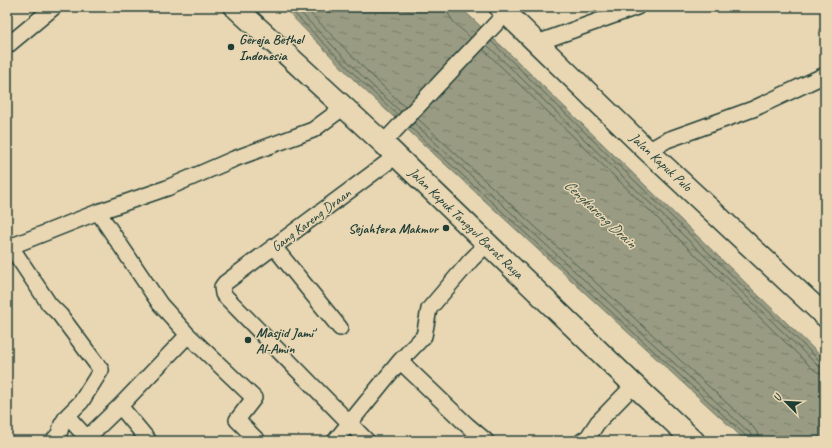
<svg xmlns="http://www.w3.org/2000/svg" width="832" height="448" viewBox="0 0 832 448" font-family="Caveat,sans-serif">
  <style>
    .water { fill: url(#water-ripples); stroke: #687563 }
    .lines { fill: none; stroke-linecap: round; stroke-linejoin: round }
    .shore { stroke: #506353; stroke-width: 1 }
    .minor-casing { stroke: #1f3d34; stroke-width: 18 }
    .secondary-casing { stroke: #1f3d34; stroke-width: 24 }
    .minor { stroke: #e9d7b4; stroke-width: 15 }
    .secondary { stroke: #e9d7b4; stroke-width: 21 }
    .poi-dot { fill: #1f3d34; stroke: #e9d7b4; stroke-width: 1.5 }
    .labels { text-anchor: middle; dominant-baseline: central; stroke-width: 3; stroke-linejoin: round; paint-order: stroke }
    .poi-label { font-size: 14px; font-weight: bold; fill: #1f3d34; stroke: #e9d7b4; text-anchor: start }
    .street-label { font-size: 14px; fill: #1f3d34; stroke: #e9d7b4 }
    .water-label { font-size: 15px; font-style: italic; fill: #314b40; stroke: #e9d7b4 }
  </style>
  <defs>
    <pattern id="water-ripples" width="26" height="14" patternUnits="userSpaceOnUse"><rect width="26" height="14" fill="#999b82"/><path d="M2 4q2-2 4 0t4 0M15 11q2-2 4 0t4 0" fill="none" stroke="#7c806b"/></pattern>
  </defs>
  <rect width="100%" height="100%" fill="#e9d7b4"/>
  <filter id="ink" filterUnits="userSpaceOnUse"><feTurbulence type="fractalNoise" baseFrequency=".025" numOctaves="2"/><feDisplacementMap in="SourceGraphic" scale="8" xChannelSelector="R" yChannelSelector="G"/><feConvolveMatrix kernelMatrix="1 2 1 2 8 2 1 2 1" color-interpolation-filters="sRGB"/></filter>
  <g filter="url(#ink)">
    <path class="water" d="M283 7H460L509 53 825 360V441H746L359 85Z"/>
    <g class="lines">
      <path class="shore" d="M288 7 362 82 398 115
        M295 7 365 79 401 112
        M304 7 370 74 405 107
        M447 7C447 20 462 29 471 38
        M491 41 820 361 825 362
        M487 45 817 365 821 367H825
        M483 49 813 369 819 373H825
        M418 119 754 428 758 434 759 441
        M414 123 750 433 752 436 753 441
        M410 127 746 436 748 441"/>
      <g class="minor-casing">
        <path id="minor" d="M537 43 637 7
          M7 46 54 7
          M383 143 506 13
          M648 151 667 140 695 130 753 109 825 75
          M98 212 160 304 188 335 254 398 237 420 258 441
          M274 247 340 328
          M400 361 467 425 486 441
          M120 406 149 441
          M67 416 87 438 120 406 188 335
          M53 441 59 434 62 424 67 416 81 402 101 370 60 315 49 304 11 247 12 246 98 212 167 188 234 159 313 130 344 107
          M335 441 400 361 424 336 429 309 471 260 487 244
          M367 441 223 294 222 287 225 283 396 156
          M582 441 588 437 598 422 634 385"/>
      </g>
      <g class="secondary-casing">
        <path id="secondary" d="M235 7 383 143 634 385 694 441
          M500 7 648 151 825 316"/>
      </g>
      <use href="#minor" class="minor"/>
      <use href="#secondary" class="secondary"/>
    </g>
  </g>
  <g class="poi-dot">
    <circle cx="231" cy="47" r="4"/>
    <circle cx="446" cy="228" r="4"/>
    <circle cx="248" cy="340" r="4"/>
  </g>
  <g class="labels">
    <g class="poi-label">
      <text x="239" y="39">Gereja Bethel<tspan x="239" dy="16">Indonesia</tspan></text>
      <text x="438" y="228" text-anchor="end">Sejahtera Makmur</text>
      <text x="256" y="332">Masjid Jami'<tspan x="256" dy="16">Al-Amin</tspan></text>
    </g>
    <g class="street-label">
      <text transform="translate(661 162) rotate(43)">Jalan Kapuk Pulo</text>
      <text transform="translate(311 220) rotate(-37)">Gang Kareng Draan</text>
      <text transform="translate(466 223) rotate(44)">Jalan Kapuk Tanggul Barat Raya</text>
    </g>
    <g class="water-label">
      <text transform="translate(600 214) rotate(43)">Cengkareng Drain</text>
    </g>
  </g>
  <rect width="832" height="448" fill="none" stroke="#e9d7b4" stroke-width="24"/>
  <rect x="12" y="12" width="808" height="424" fill="none" stroke="#1f3d34" stroke-width="1.5" filter="url(#ink)"/>
  <g transform="translate(786 402) rotate(294)" stroke="#e9d7b4" stroke-width="3" paint-order="stroke">
  <path d="M0-3L7 15L0 10L-7 15Z" fill="#1f3d34"/>
  <text y="-6" font-size="11" font-weight="bold" text-anchor="middle" fill="#1f3d34">U</text>
  </g>
</svg>
